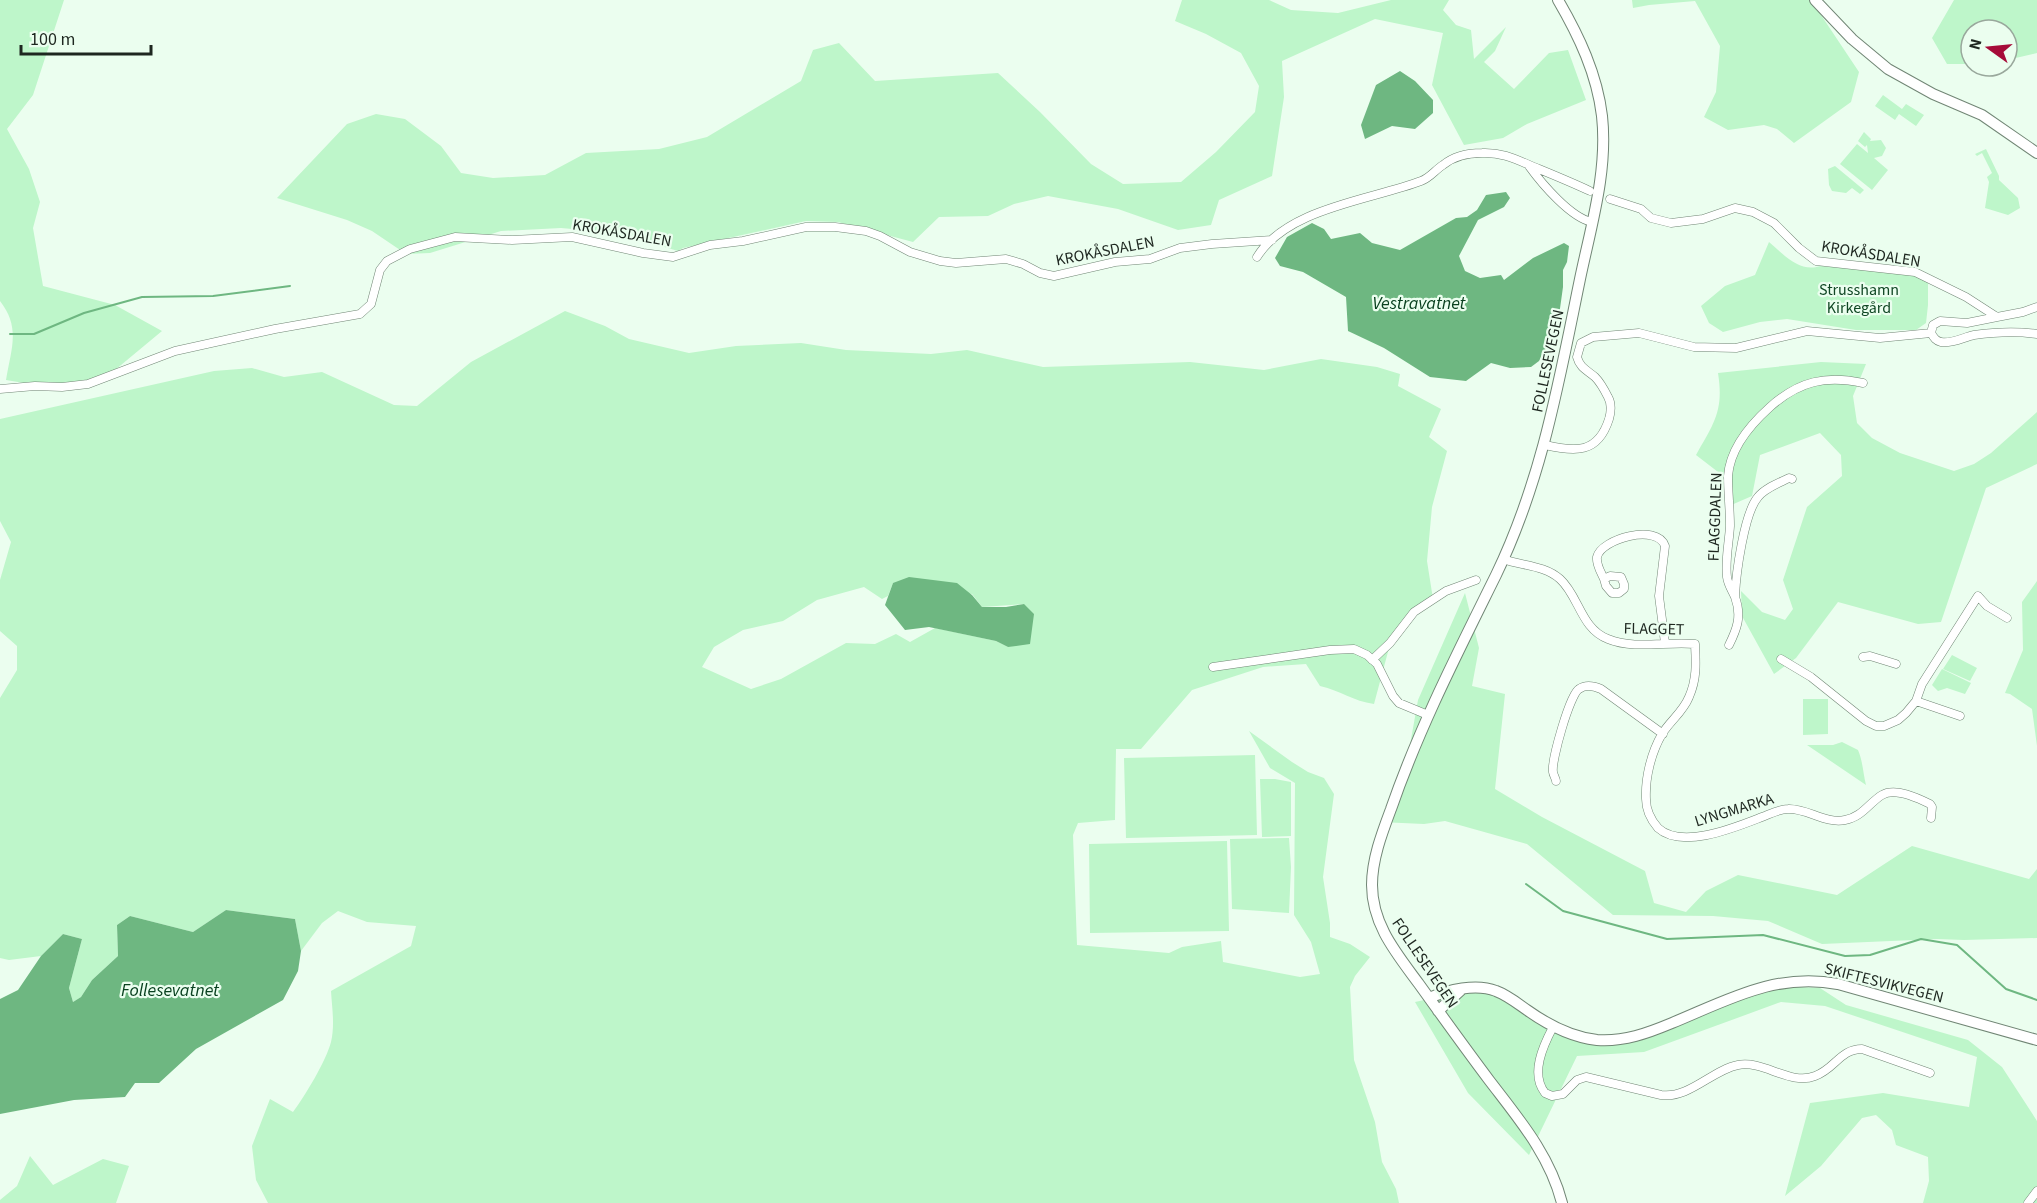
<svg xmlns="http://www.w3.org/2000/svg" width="2037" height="1203" viewBox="0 0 2037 1203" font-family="'Source Sans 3',sans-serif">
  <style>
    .green { fill: #bef6ca; fill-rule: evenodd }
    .water { fill: #6eb781 }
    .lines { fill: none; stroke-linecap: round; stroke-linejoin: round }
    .stream { stroke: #6eb781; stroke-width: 2 }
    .street-casing { stroke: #718675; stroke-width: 9 }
    .secondary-casing { stroke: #718675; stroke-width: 12 }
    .street { stroke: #fff; stroke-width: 8 }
    .secondary { stroke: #fff; stroke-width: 10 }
    .labels { text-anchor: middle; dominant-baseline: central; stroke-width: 4.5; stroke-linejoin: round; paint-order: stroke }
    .street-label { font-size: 16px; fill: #1e2720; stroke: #ebfeef }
    .park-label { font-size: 16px; fill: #104724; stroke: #ebfeef }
    .water-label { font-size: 18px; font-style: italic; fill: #09411f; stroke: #ebfeef }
  </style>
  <rect width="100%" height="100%" fill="#ebfeef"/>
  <path class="green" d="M0 0H64L33 95 7 129 29 169 40 202 33 228 43 286 115 305 162 331 109 375 60 389 6 380C11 349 21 328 0 301Z
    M1182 0H1269L1291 10 1338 13 1391 0H1449L1443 10 1456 25 1471 30 1474 59 1506 27 1495 51 1484 62 1514 89 1549 53 1568 50 1586 100 1527 124 1503 138 1464 145 1432 85 1443 33 1375 19 1282 61 1284 97 1272 176 1219 200 1211 225 1178 230 1118 209 1048 196 1014 204 988 216 939 217 913 242 838 222 806 221 683 248 678 251 617 233 561 228 501 231 430 253 406 254 372 231 347 220 277 198 347 124 376 114 405 119 441 146 461 173 493 178 545 175 586 153 659 149 707 137 801 81 813 50 839 43 875 81 998 73 1040 112 1091 164 1123 184 1181 182 1216 152 1255 112 1259 86 1241 53 1206 34 1175 21Z
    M1632 0H1811L1859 72 1851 102 1794 143 1777 129 1764 125 1728 130 1704 117 1716 92 1720 46 1695 1 1649 5 1633 8Z
    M1954 0H2037V53L2007 60V30H1971V64H1947L1932 38Z
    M1883 95 1902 109 1906 104 1924 115 1916 126 1899 114 1895 120 1875 106Z
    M1864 132 1871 139 1870 141 1881 140 1886 148 1882 156 1874 158 1888 170 1872 190 1840 164 1857 144 1868 153 1867 145 1865 147 1858 141Z
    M1986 149 1999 176V180L2018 198 2020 208 2008 215 1985 208 1989 182 1987 177 1992 173 1982 153 1977 156 1975 154Z
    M1835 166 1864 190 1860 194 1852 188 1846 193 1832 191 1829 185 1828 169Z
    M1769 242C1784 255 1800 273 1820 266L1907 273 1928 281V305L1926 323 1916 330H1856L1787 319 1760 322 1723 332 1709 323 1701 306 1725 286 1755 275Z
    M565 311 605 326 629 339 689 353 736 346 801 343 846 350 931 354 967 350 1043 367 1190 362 1264 370 1321 359 1377 367 1400 374 1398 386 1441 409 1429 437 1447 451 1432 507 1427 561 1433 599 1413 614 1389 648 1374 704C1353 701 1341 691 1320 686L1306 664 1263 667 1192 690 1141 749H1116L1115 820 1078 823 1073 835 1077 945 1169 953 1182 947 1221 941 1223 962 1300 977 1320 974 1311 942 1294 915 1295 783 1270 768 1249 731 1292 762 1308 772 1324 778 1334 794 1323 877 1330 923V937L1350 944 1370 957 1355 976 1350 987 1354 1060 1375 1122 1382 1162 1396 1189 1399 1203H268L256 1180 252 1146 270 1099 293 1112C305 1096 326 1061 331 1042 335 1025 332 1008 331 991L411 946 416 926 367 922 338 911 322 923 301 951 295 919 226 910 193 932 130 916 117 925 118 956 92 980 81 997 73 1002 69 988 82 939 63 934 41 956 9 960 0 958V698L17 670V646L0 631V580L11 542 0 521V419L214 371 252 368 284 377 322 372 394 405 417 406 471 362ZM893 583 972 594 982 607 1024 604 1008 647 996 641 935 628 910 642 896 634 875 644 846 643 781 679 751 689 702 667 714 647 743 630 783 621 817 600 864 587 882 599 888 596Z
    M1821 362 1866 364 1853 396 1857 423 1872 438 1900 453 1954 471 1974 464 1991 453 2037 412V464L1986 488 1941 622 1918 624 1838 602 1796 658 1774 674 1742 616 1741 591 1762 612 1785 620 1793 609 1783 580 1807 507 1842 476 1841 455 1820 433 1760 455 1752 496 1729 506 1731 482 1696 455C1714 423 1724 411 1718 373Z
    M2037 581V746L2032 709 2010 694 2005 693 2023 650 2022 602Z
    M1465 593 1479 648 1472 686 1505 694 1495 789 1542 817 1645 871 1654 903 1686 912 1706 891 1738 875 1837 895 1912 846 2029 879 2037 869V938L1964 940 1937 939 1822 944 1768 921 1713 916 1613 915 1527 844 1445 821 1424 824 1380 822 1402 790 1418 700Z
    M1952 655 1977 668 1970 681 1943 669Z
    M1942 669 1971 683 1965 694 1947 688 1938 691 1932 685Z
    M1803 699H1828V734L1803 735Z
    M1842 742 1858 750C1863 762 1863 773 1866 785L1807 745H1833Z
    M1255 755 1257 835 1126 838 1124 758Z
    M1260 779H1275L1291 782V836L1262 837Z
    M1289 838 1291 867 1289 913 1232 909 1230 839Z
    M1227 841 1229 931 1090 933 1089 844Z
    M1755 985 1820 988 1846 1005 1968 1040 2002 1067 2037 1121V1203H1923L1929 1181 1928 1157 1896 1145 1892 1130 1876 1115 1862 1118 1821 1166 1785 1196 1810 1103 1883 1093 1969 1107 1977 1057 1825 1006 1781 1002 1644 1052 1577 1056 1529 1155 1468 1093 1415 1002 1488 986 1576 1036 1634 1034Z
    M30 1156 53 1185 103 1159 129 1166 116 1203H0V1200L17 1186Z"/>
  <path class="water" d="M1400 71 1415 81 1433 100V113L1415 129 1392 126 1365 139 1361 125 1376 85Z
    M1506 192 1510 198 1504 207 1478 220 1459 256 1465 271 1480 278 1501 275 1504 280 1533 258 1564 243 1569 246 1567 262 1563 270V287L1556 337 1544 351 1539 361 1531 367 1510 368 1491 363 1466 381 1430 377 1384 348 1348 331 1346 297 1303 272 1280 266 1275 258 1287 237 1312 223 1324 229 1331 239 1360 233 1372 243 1400 250 1456 218 1467 217 1477 210 1486 195Z
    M909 577 957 583 972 595 982 607H1006L1024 604 1034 614 1030 644 1008 647 996 641 929 627 905 630 885 605 893 583Z
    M226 910 295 919 301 951 298 971 283 1000 196 1049 159 1083H135L125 1097 74 1100 0 1114V999L18 990 41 956 63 934 82 939 69 988 73 1002 81 997 92 980 118 956 117 925 130 916 193 932Z"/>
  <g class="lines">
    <path class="stream" d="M10 334H34L84 313 142 297 213 296 290 286
      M1526 884 1563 911 1667 939 1763 935 1845 956 1870 955 1921 939 1957 945 2006 989 2037 1000"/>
    <g class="street-casing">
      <path id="street" d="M1529 166C1542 184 1571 218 1592 222
        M1610 199 1641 209 1651 218 1671 223 1703 219 1735 208 1753 212 1774 223 1799 248 1816 261 1915 272 1966 297 1997 317 2023 312 2037 307
        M1257 257C1287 208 1371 200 1421 181 1430 178 1435 170 1443 165 1454 156 1468 153 1482 153 1504 152 1519 161 1539 169 1556 176 1573 183 1590 191
        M1931 333C1934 338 1936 341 1941 342 1952 344 1964 337 1974 335 1995 332 2016 331 2037 334
        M1931 333 1933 325 1940 321 1967 323 1997 317
        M0 389 35 386 62 387 88 384 175 351 275 329 360 314 371 304 380 270 387 261 410 249 455 237 512 240 572 237 643 253 673 257 710 245 743 241 806 227H835L866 231 880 236 910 252 940 261 956 263 1006 259 1023 264 1040 273 1054 276 1115 262 1150 259 1180 248 1212 244 1272 240
        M1545 445C1575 452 1598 454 1609 419 1611 412 1612 404 1608 397 1605 391 1600 382 1595 377 1587 370 1580 368 1577 357L1581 343 1593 337 1639 333 1694 347 1736 348 1807 331 1880 338 1931 333
        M1503 559C1522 566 1544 565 1560 579 1579 596 1581 629 1608 639 1635 650 1667 641 1695 644 1696 663 1697 679 1689 697 1683 712 1670 721 1662 734 1651 753 1645 778 1646 799 1646 810 1651 820 1658 828 1682 850 1736 827 1762 817 1770 814 1779 809 1788 809 1807 808 1825 824 1845 820 1862 817 1869 803 1882 795 1895 787 1918 798 1930 804L1932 807 1931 818
        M1610 576 1621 577 1624 584V589L1619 593H1612L1606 586 1604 579Z
        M1604 579C1601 572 1596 565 1597 557 1601 539 1657 523 1665 546L1659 596 1665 643
        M1735 596C1736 574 1744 513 1758 497 1765 488 1779 483 1789 478L1792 479
        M1729 645C1737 629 1742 616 1735 597 1732 590 1728 585 1727 577 1725 560 1729 543 1730 526 1730 509 1728 493 1728 476 1730 449 1751 424 1770 407 1799 381 1826 375 1863 383
        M1863 657 1870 656 1896 664
        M1781 659 1811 677 1866 721 1876 726H1884L1898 720 1906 713 1916 701 1922 684 1978 596 1987 606 2007 618
        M1372 660 1390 643 1414 612 1446 591 1476 580
        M1213 667 1330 650 1354 649 1367 655 1377 664 1393 696 1399 703 1428 715
        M1916 701 1960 716
        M1556 781C1556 779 1553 774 1553 772 1551 761 1570 694 1579 689 1586 684 1594 686 1601 689L1663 734
        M1553 1027C1543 1046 1530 1074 1545 1093L1552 1096 1563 1094 1577 1080 1586 1077 1661 1095C1689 1099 1712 1070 1738 1065 1764 1060 1790 1086 1815 1076 1835 1069 1840 1049 1862 1049L1930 1073
        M2028 1203 2037 1191"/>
    </g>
    <g class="secondary-casing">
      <path id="secondary" d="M1558 0C1579 36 1597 74 1602 116 1608 171 1591 226 1580 279 1559 381 1542 480 1496 575 1458 652 1419 728 1391 809 1382 833 1372 859 1372 885 1372 925 1397 954 1419 984 1442 1016 1465 1048 1489 1080 1518 1118 1550 1155 1562 1203
        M1815 0 1852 39 1888 69 1933 94 1982 115 2037 153
        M1429 998C1448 990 1476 983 1496 991 1507 995 1517 1003 1527 1010 1548 1025 1570 1037 1597 1040 1624 1042 1648 1033 1672 1023 1728 1000 1776 972 1838 984L2037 1040
        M1438 1011 1461 990"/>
    </g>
    <use href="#street" class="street"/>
    <use href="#secondary" class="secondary"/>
  </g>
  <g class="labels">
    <g class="street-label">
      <text transform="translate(622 233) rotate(10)">KROKÅSDALEN</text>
      <text transform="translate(1105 251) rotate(-11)">KROKÅSDALEN</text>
      <text transform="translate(1871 254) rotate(9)">KROKÅSDALEN</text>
      <text transform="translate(1548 361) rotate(-78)">FOLLESEVEGEN</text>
      <text transform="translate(1715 517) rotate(-88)">FLAGGDALEN</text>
      <text transform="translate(1654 629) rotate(1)">FLAGGET</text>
      <text transform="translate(1734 810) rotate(-17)">LYNGMARKA</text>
      <text transform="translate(1425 963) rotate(56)">FOLLESEVEGEN</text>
      <text transform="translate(1884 983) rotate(14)">SKIFTESVIKVEGEN</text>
    </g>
    <g class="park-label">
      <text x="1859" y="290">Strusshamn<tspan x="1859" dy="18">Kirkegård</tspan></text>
    </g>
    <g class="water-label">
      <text x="1419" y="303">Vestravatnet</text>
      <text x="170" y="990">Follesevatnet</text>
    </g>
  </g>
  <g transform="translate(1989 48) rotate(285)"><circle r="28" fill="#ebfeef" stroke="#99a89c" stroke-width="1.5"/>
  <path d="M0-4.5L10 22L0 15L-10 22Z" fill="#a60b39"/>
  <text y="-9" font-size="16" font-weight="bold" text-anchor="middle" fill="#1e2720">N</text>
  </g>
  <path d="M21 45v9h130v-9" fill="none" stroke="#1e2720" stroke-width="3"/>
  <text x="30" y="45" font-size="18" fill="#1e2720" stroke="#ebfeef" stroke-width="4.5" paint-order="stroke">100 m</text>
</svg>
